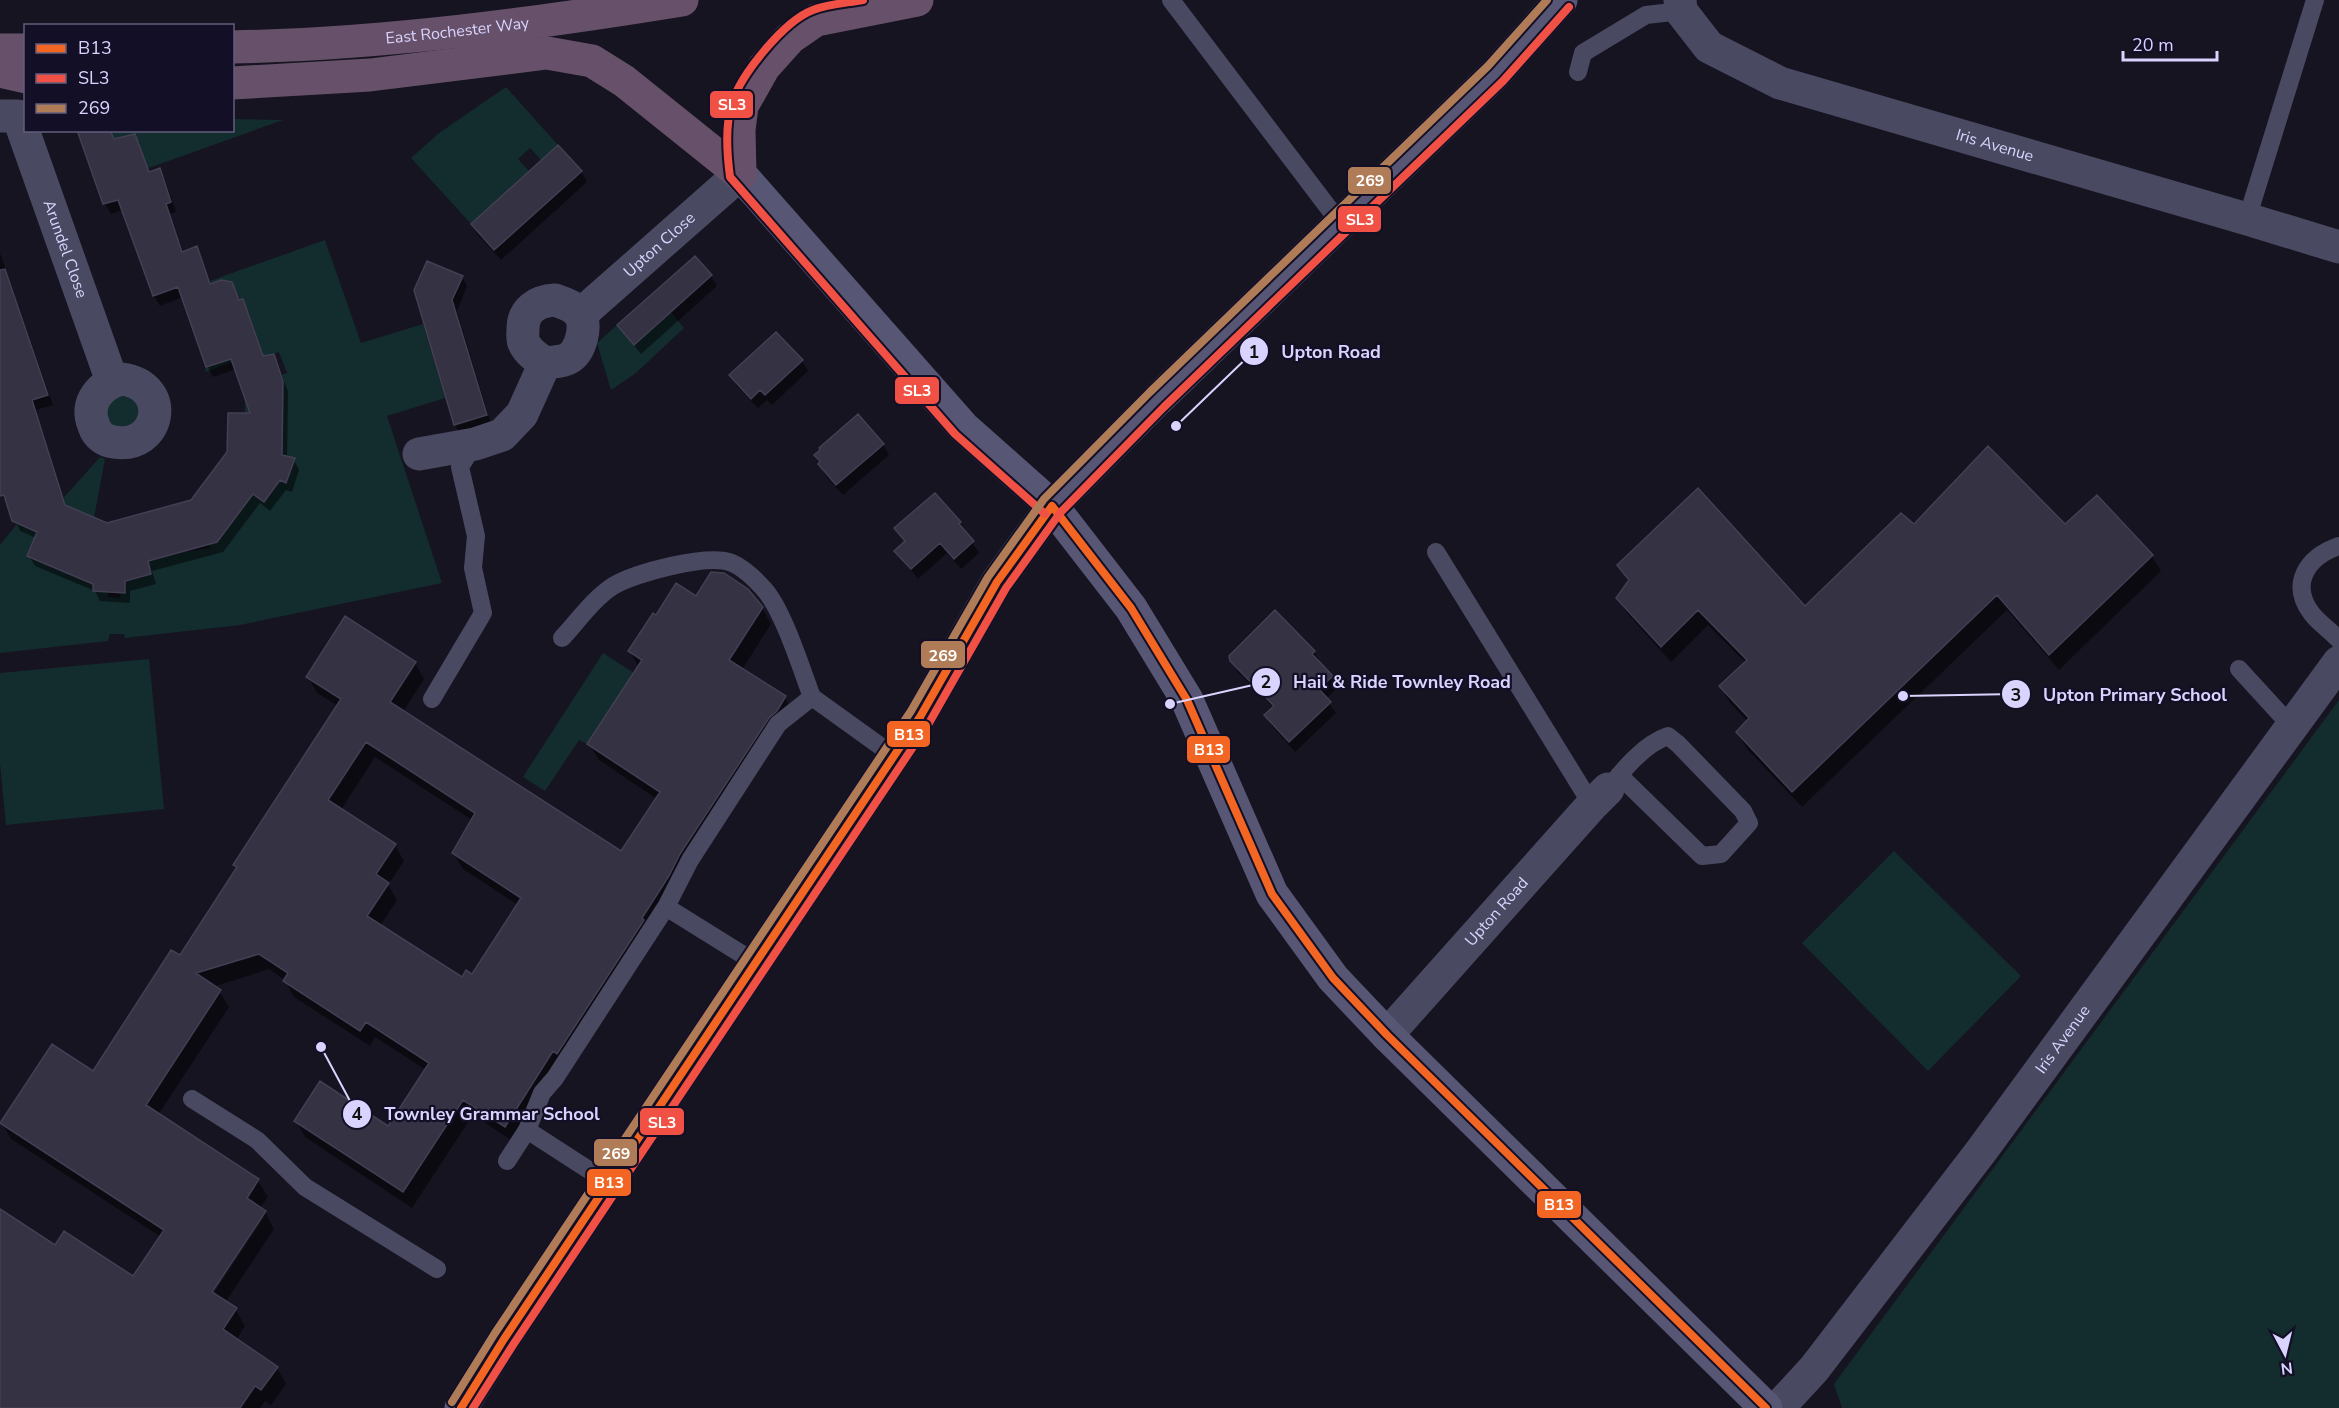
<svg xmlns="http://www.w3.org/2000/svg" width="2339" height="1408" viewBox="0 0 2339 1408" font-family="'Nunito Sans',sans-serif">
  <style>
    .green { fill: #132c2d }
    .shadow { fill: #0007; fill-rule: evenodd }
    .building { fill: #343243; stroke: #433f54; stroke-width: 1.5; fill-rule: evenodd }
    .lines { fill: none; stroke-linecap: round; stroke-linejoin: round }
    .lane { stroke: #4a4962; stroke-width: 18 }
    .street { stroke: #4a4962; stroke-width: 33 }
    .secondary { stroke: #575674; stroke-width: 33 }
    .highway { stroke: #67516a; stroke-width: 33 }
    .bus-1-casing { stroke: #130f26; stroke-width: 12 }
    .bus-2-casing { stroke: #130f26; stroke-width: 12 }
    .bus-3-casing { stroke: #130f26; stroke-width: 12 }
    .bus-1 { stroke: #f26522; stroke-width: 8 }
    .bus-2 { stroke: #f05144; stroke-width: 8 }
    .bus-3 { stroke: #b07c57; stroke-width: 8 }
    .labels { text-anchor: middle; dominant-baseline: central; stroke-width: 4.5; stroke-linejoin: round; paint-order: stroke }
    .street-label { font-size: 16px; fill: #d9d4ff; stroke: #130f26 }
    .leader { fill: none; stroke: #d9d4ff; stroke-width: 2 }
    .callout-dot { fill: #d9d4ff; stroke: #130f26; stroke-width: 2 }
    .mark-label { font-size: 18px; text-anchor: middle; font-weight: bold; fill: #111 }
    .callout-label { font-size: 18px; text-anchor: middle; font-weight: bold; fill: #d9d4ff; stroke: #130f26; stroke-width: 4.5; stroke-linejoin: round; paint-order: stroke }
    .line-badge { stroke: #130f26; stroke-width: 2 }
    .badge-label { font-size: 16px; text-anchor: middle; font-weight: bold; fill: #fff }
  </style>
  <rect width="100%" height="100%" fill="#161421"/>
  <path class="green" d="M506 87 558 145 541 160 530 148 518 159 529 171 471 224 411 158 439 133Z
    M233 119 283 120 132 174 143 157 135 134 114 139 110 131 232 130Z
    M325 240 361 343 423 324 445 398 387 416 442 583 240 625 125 638 124 634H110L108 641 0 653V545L22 518 37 532 27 556 95 560 93 591 108 592V597L120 598 124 560 136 578 151 574 147 557 211 548 201 530 216 519 228 528 237 515 234 512 250 491 264 502 273 490 261 444H282V414L245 413V397L283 384 281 375 287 373 279 352 234 367 232 362 205 372 206 367 260 348 248 310 231 314 230 296 235 290 232 282 218 281 180 294 179 292Z
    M671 312 684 328 636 373 611 390 597 343 617 325 634 344Z
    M115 391 142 404 138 425 108 427 106 397Z
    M100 457 105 459 94 518 59 503Z
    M603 653 634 673 587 744 579 740 545 791 523 777Z
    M149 659 164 809 6 825 0 764V673Z
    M2339 700V1408H1842L1834 1384Z
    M1894 851 2021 976 1928 1071 1802 943Z"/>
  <path class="shadow" d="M79 130H111L115 141 135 136 140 144H137L150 180 160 170 165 180 176 212 170 214 184 253 197 248 212 285 231 284 248 311 264 357 273 356 279 366 288 392 287 458 294 460 299 470 292 492 286 490 270 511 260 503 223 552 152 571 156 584 130 591V603L100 601 95 591 35 566 29 556 36 538 20 531 0 485V253L53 405 36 410 67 508 107 524 192 502 229 452 252 415 236 369 213 377 208 367 183 297 160 306 154 296 123 210 111 214 105 204Z
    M581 171 587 182 501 260 478 235 472 225Z
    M711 276 717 286 641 354 619 326Z
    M462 277 467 286 457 311 491 424 460 434 455 424 416 290Z
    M802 361 808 371 772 405 767 400 758 408 737 386 731 375Z
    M883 444 889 455 843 495 825 475 816 455Z
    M960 523 979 553 961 569 947 553 918 579 896 551 905 543 896 529Z
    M1914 526H2065L2151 555 2161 571 2059 670 2007 610 1802 807 1747 749 1738 733 1748 722 1730 703 1721 687 1746 663 1708 625 1671 662 1628 614 1618 598 1629 583 1619 566 1805 608Z
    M696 598 762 608 771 624 742 670 785 698 794 714 514 1142 473 1115 412 1208 305 1137 296 1121 389 1128 426 1070 375 1037 370 1046 294 997 285 980 269 969 213 987 219 991 229 1007 158 1115 258 1181 268 1197 259 1209 265 1212 274 1229 225 1303 236 1310 245 1326 236 1340 277 1368 286 1384 271 1405 265 1401 260 1408H0V1228L55 1247 133 1278 161 1237 11 1139 2 1123 94 1073 180 957 237 869 235 865 338 706 317 693 308 677 415 663 424 679 403 712 622 853 657 799 599 760 589 744 639 668 630 651 656 617ZM375 757 472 820 453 853 463 869 518 905 472 976 462 979 380 926 397 900 388 885 404 861 395 845 341 810ZM260 1217H264L209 1300 207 1298Z
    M1275 613 1314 652 1320 662 1319 664 1331 677 1337 688 1326 699 1336 713 1295 752 1272 726 1266 716 1274 708 1238 672 1232 660Z"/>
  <path class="building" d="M77 130H110L114 139 135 134 149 172 160 168 171 202 166 204 182 252 197 246 210 284 221 280 232 282 239 300 243 299 263 356 274 354 283 381 282 455 295 458 286 483 280 480 264 502 253 494 217 542 148 561 151 574 125 581V593L93 591V584L27 556 37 532 12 521 4 495 0 496V270L5 269 48 395 32 400 65 505 107 523 191 500 227 452 228 413H250L231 359 206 367 178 287 153 296 118 200 103 204Z
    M558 145 582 171 494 250 471 224Z
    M695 256 712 275 634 345 617 325Z
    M427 261 463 276 452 300 487 415 454 425 414 290Z
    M776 332 803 360 765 395 760 390 751 399 729 375Z
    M858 414 884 444 836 485 818 464 820 461 814 455 820 450 819 448Z
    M1988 446 2065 524 2097 495 2153 555 2049 655 1997 595 1792 792 1736 732 1749 718 1719 686 1747 660 1698 610 1661 647 1616 598 1629 580 1617 565 1698 488 1805 606 1901 513 1914 524Z
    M935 493 961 522 959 524 974 541 954 559 940 543 911 569 894 551 905 541 894 528Z
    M711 572 724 573 748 589 763 607 729 660 786 696 777 711 769 718 680 854 669 876 642 918 644 920 557 1054 553 1051 505 1127 463 1100 403 1192 294 1121 320 1081 388 1126 429 1063 366 1022 360 1031 283 981 288 973 259 954 196 973 221 990 146 1105 259 1179 247 1198 266 1211 212 1292 237 1308 223 1329 278 1367 261 1390 255 1386 240 1408H0V1209L55 1245 64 1231 133 1276 164 1230 0 1123 52 1044 93 1071 171 950 180 955 237 867 233 865 341 699 306 677 345 616 416 662 390 702 621 851 660 792 587 744 642 660 628 651 653 613 656 615 676 583 696 596ZM366 742 475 813 452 853 521 898 472 974 466 970 462 977 367 916 389 883 376 874 396 844 328 800Z
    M1275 610 1315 651 1312 654 1333 676 1319 689 1331 702 1289 742 1264 715 1274 706 1230 661 1229 656Z"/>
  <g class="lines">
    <path class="lane" d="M1171 0 1340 223
      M1578 72 1583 53 1646 15 1681 11
      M2247 219 2315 0
      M2339 546C2307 557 2289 584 2312 614 2319 623 2331 631 2339 640
      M1436 552 1592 805
      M562 638C578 621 593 599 613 586 635 573 708 553 732 563 744 568 755 579 764 589 783 610 801 668 812 697
      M2239 669 2292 727
      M432 699 483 613 473 568 476 536 460 467 474 445
      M1608 789C1623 770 1644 744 1668 736L1678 744 1743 811 1749 823 1721 854 1702 856 1619 775
      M666 907 690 860 778 724 812 697 894 756
      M192 1099 257 1140 305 1187 437 1269
      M527 1130 609 1183
      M507 1161 527 1130 542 1093 555 1078 666 907 756 963"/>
    <g class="street">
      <path id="s1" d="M1680 0 1681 11 1709 47 1780 83 2247 219 2339 247"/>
      <path id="s2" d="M0 116H18L112 381"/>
      <path d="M555 300C563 303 574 306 580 314 587 326 581 351 569 358 563 362 552 362 545 363 537 358 528 352 524 343 522 339 523 333 523 329 523 309 538 301 555 300Z"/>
      <path id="s3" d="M580 315 740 174"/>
      <path d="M122 379C173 386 160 450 114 442 104 441 97 435 94 426 84 402 101 384 122 379Z"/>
      <path d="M419 454 475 444 502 435 522 414 545 363"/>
      <path id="s4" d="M1387 1035 1592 805 1608 789"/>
      <path id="s5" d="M1778 1408 1814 1369 1982 1150 2339 662"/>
    </g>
    <path class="secondary" d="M740 174 963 427 1052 506 1131 608 1187 700 1272 894 1333 978 1387 1035 1766 1408
      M461 1408 504 1339 920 717 997 582 1052 506 1157 400 1496 73 1561 0"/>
    <g class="highway">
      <path id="s6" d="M232 47C383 44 534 24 682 0"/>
      <path d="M0 50H26"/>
      <path d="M0 71 26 77"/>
      <path d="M232 83 370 75 547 53 592 61 624 81 740 174"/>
      <path d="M740 174 739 130 742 106 764 67 790 38 816 20 917 0"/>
    </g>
    <g class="bus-1-casing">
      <path id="bus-1" d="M1052 506 1131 608 1187 700 1272 894 1333 978 1387 1035 1766 1408
        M461 1408 504 1339 920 717 997 582 1052 506"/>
    </g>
    <g class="bus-2-casing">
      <path id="bus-2" d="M863 0C847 3 828 4 813 10 784 21 741 74 732 103 725 125 727 155 730 177L955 434 1045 514
        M473 1408 513 1345 929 723 1006 588 1060 513 1164 407 1503 81 1569 7"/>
    </g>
    <g class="bus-3-casing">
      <path id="bus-3" d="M452 1402 495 1333 911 711 988 577 1044 499 1150 392 1488 66 1547 0"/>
    </g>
    <use href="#bus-1" class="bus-1"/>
    <use href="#bus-2" class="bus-2"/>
    <use href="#bus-3" class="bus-3"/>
  </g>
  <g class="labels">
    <g class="street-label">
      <text stroke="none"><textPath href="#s6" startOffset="226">East Rochester Way</textPath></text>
      <text stroke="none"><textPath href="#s1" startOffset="360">Iris Avenue</textPath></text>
      <text stroke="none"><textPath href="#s3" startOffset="106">Upton Close</textPath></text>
      <text stroke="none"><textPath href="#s2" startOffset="159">Arundel Close</textPath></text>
      <text stroke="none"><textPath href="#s4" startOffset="165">Upton Road</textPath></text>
      <text stroke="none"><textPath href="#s5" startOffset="466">Iris Avenue</textPath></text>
    </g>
  </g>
  <path class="leader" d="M1176 426L1254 351M1170 704L1266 682M1903 696L2016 694M321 1047L357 1114"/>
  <g class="callout-dot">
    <circle cx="1176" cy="426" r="6"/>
    <circle cx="1170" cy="704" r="6"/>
    <circle cx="1903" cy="696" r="6"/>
    <circle cx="321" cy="1047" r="6"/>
    <circle cx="1254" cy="351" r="15"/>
    <circle cx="1266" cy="682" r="15"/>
    <circle cx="2016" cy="694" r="15"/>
    <circle cx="357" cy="1114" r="15"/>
  </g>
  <g class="mark-label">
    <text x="1254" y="358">1</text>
    <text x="1266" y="688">2</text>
    <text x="2016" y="701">3</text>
    <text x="357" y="1120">4</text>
  </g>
  <g class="callout-label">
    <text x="1331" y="358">Upton Road</text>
    <text x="1402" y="688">Hail &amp; Ride Townley Road</text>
    <text x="2135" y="701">Upton Primary School</text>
    <text x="492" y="1120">Townley Grammar School</text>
  </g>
  <g class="line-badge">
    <rect x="709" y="90" width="45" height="29" rx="6" fill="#f05144"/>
    <rect x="1347" y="166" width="45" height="29" rx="6" fill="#b07c57"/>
    <rect x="1337" y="205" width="45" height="28" rx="6" fill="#f05144"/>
    <rect x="894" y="376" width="46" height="29" rx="6" fill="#f05144"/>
    <rect x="920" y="640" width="46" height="29" rx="6" fill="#b07c57"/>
    <rect x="886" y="720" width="45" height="28" rx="6" fill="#f26522"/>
    <rect x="1186" y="735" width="45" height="29" rx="6" fill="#f26522"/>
    <rect x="639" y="1107" width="46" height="29" rx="6" fill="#f05144"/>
    <rect x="593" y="1138" width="45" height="29" rx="6" fill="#b07c57"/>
    <rect x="586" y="1168" width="46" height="29" rx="6" fill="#f26522"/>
    <rect x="1536" y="1190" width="46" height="29" rx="6" fill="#f26522"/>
  </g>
  <g class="badge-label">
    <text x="732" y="110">SL3</text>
    <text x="1370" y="186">269</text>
    <text x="1360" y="225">SL3</text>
    <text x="917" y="396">SL3</text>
    <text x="943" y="661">269</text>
    <text x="909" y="740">B13</text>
    <text x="1209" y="755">B13</text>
    <text x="662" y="1128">SL3</text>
    <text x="616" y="1159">269</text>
    <text x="609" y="1188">B13</text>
    <text x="1559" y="1210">B13</text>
  </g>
  <rect x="24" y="24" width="210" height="108" fill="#130f26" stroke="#625e7d" stroke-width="1.5"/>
  <rect x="36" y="44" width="30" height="9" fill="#f26522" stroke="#625e7d" stroke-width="1.5"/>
  <text x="78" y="54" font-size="18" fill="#d9d4ff">B13</text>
  <rect x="36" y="74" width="30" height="9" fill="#f05144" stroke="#625e7d" stroke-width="1.5"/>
  <text x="78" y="84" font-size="18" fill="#d9d4ff">SL3</text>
  <rect x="36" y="104" width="30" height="9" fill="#b07c57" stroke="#625e7d" stroke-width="1.5"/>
  <text x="78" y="114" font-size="18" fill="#d9d4ff">269</text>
  <g transform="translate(2285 1354) rotate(173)" stroke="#130f26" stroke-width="4.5" paint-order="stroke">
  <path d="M0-4.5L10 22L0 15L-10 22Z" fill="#d9d4ff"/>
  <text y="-9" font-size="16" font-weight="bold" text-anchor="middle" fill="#d9d4ff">N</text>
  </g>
  <path d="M2123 51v9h94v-9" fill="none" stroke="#d9d4ff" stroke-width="3"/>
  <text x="2132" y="51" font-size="18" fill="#d9d4ff" stroke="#130f26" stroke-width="4.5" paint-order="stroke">20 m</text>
</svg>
